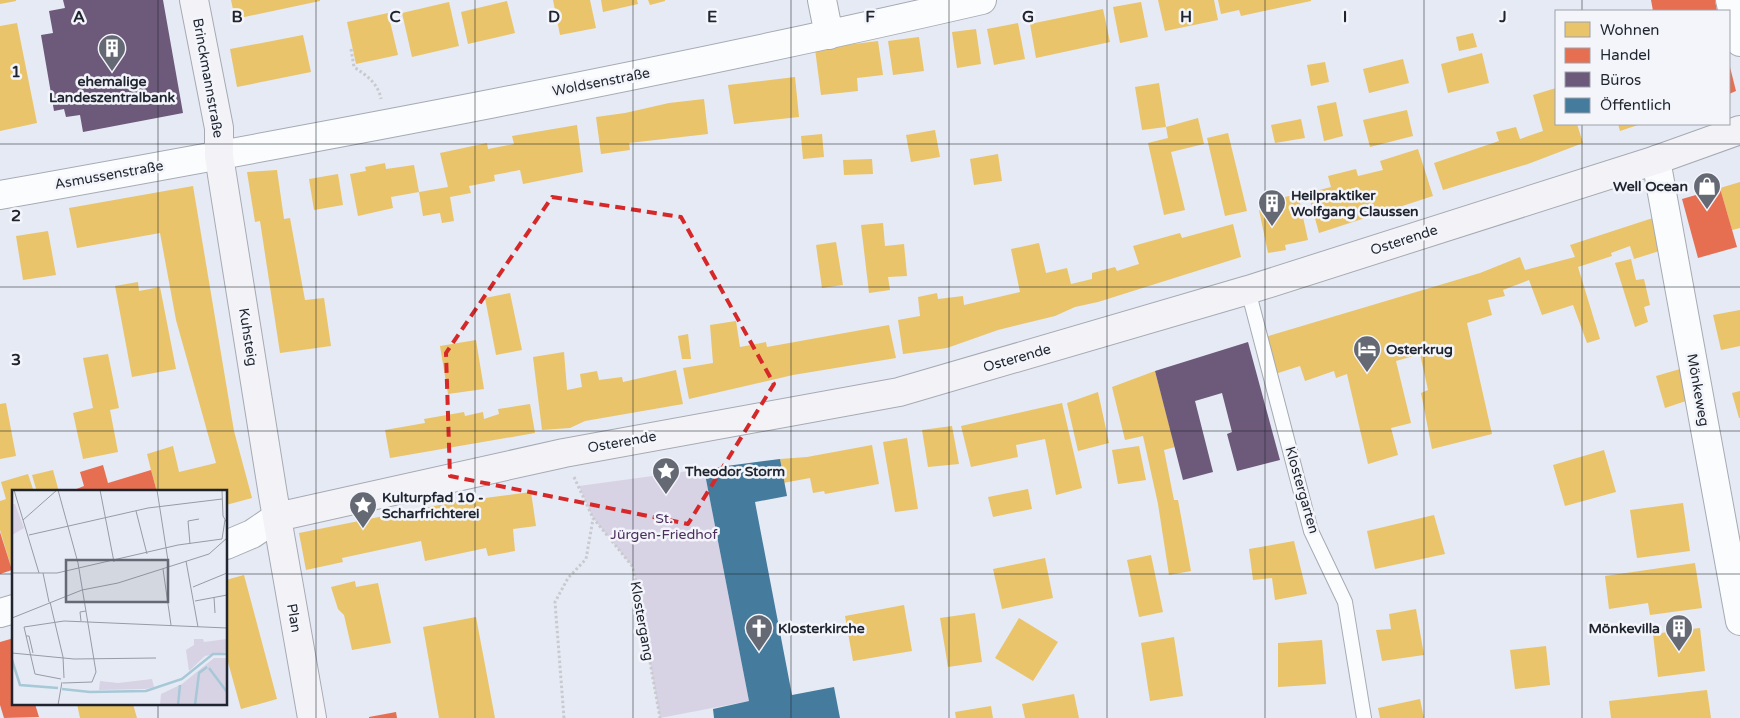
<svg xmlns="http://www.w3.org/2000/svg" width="1740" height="718" viewBox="0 0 1740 718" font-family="'Varela Round',sans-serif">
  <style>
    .green { fill: #d8d2e5 }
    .homes { fill: #e9c46a }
    .shops { fill: #e76f51 }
    .offices { fill: #6d597a }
    .public { fill: #457b9d }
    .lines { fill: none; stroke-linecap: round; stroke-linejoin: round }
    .lane-casing { stroke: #a6aab3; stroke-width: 16 }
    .street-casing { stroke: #a6aab3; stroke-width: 30 }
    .secondary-casing { stroke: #a6aab3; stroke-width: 30 }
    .path { stroke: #c9cace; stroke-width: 3; stroke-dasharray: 2.5 2.5; stroke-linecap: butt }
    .lane { stroke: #fbfcfd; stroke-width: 14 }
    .street { stroke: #fbfcfd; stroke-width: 28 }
    .secondary { stroke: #f3f3f7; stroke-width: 28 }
    .marked { fill: none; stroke: #d62828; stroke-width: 4; stroke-dasharray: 10 6; stroke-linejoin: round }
    .grid { fill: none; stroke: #1f242e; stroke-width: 1; stroke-opacity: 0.55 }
    .labels { text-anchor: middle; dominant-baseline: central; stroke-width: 5; stroke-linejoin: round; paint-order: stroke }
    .street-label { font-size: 14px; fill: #1f242e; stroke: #f3f5fb }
    .poi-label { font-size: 14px; font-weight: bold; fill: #1f242e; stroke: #f3f5fb; text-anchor: start }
    .park-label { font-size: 14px; fill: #4b2e5d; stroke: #f3f5fb }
    .inset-river { fill: none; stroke: #a6c8d7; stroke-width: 2.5 }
    .inset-road { fill: none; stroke: #969ba5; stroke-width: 1 }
    .view { fill: #656973; fill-opacity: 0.15; stroke: #656973; stroke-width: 2.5 }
    .inset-edge { fill: none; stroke: #1f242e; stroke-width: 2.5 }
    .grid-label { font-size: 16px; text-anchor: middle; font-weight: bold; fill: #1f242e; stroke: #f3f5fb; stroke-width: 5; stroke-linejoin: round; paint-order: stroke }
  </style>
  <rect width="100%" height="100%" fill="#e6eaf4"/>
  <path class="green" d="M704 469 749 701 660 718 633 567 593 518 579 486Z"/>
  <path class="homes" d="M0 0H16V1L0 4Z
    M231 0H320V1L235 19Z
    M553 0H590L596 28 560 35Z
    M601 0H637L638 4 603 12Z
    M648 0H665V1L650 5Z
    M1158 0H1214L1218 20 1165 31Z
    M1218 0H1311V1L1241 16 1239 10 1221 14Z
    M507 1 515 33 468 44 461 12Z
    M449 2 459 46 412 57 402 13Z
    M1141 2 1148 37 1120 43 1113 7Z
    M1103 9 1110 42 1036 58 1030 24Z
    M388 13 398 55 356 64 347 22Z
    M17 23 37 123 0 131V26Z
    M1018 23 1025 59 994 65 987 29Z
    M976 29 981 64 957 68 952 32Z
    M1473 33 1477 47 1459 51 1456 37Z
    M303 35 311 72 237 87 230 49Z
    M919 37 924 71 893 75 888 41Z
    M878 41 883 75 857 78 858 91 821 95 815 49Z
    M1482 53 1489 83 1448 93 1441 64Z
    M1403 59 1409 83 1369 93 1363 69Z
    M1325 62 1329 82 1311 86 1307 65Z
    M795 77 799 117 734 124 728 85Z
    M1159 83 1166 127 1142 130 1135 87Z
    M1556 88V124H1577L1583 143 1528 164 1443 190 1434 163 1499 141 1496 132 1516 127 1520 139 1543 131 1533 95Z
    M704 99 708 134 629 143 630 150 601 154 596 117 625 113 669 103Z
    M1336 102 1343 136 1324 141 1317 106Z
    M1407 110 1413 136 1370 147 1363 120Z
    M1198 118 1204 144 1171 152 1185 210 1164 215 1148 143 1168 138 1166 127Z
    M1301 119 1305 138 1275 143 1271 125Z
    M1618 124H1641L1620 131Z
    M577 125 583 172 523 184 520 170 494 175 495 181 469 186 471 193 450 197 454 221 442 223 440 213 423 216 419 192 448 187 440 153 487 143 488 149 514 144 512 136Z
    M935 130 940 157 911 162 906 135Z
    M1228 133 1247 211 1225 216 1207 138Z
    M822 134 824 157 803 159 801 136Z
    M1418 149 1433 196 1319 233 1308 193 1331 187 1328 176 1356 169 1358 176 1383 170 1380 161Z
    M998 154 1002 181 974 185 970 159Z
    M872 159 873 174 844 175 843 160Z
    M385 163 386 169 414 165 419 192 391 197 393 208 358 216 350 174 366 171 365 167Z
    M277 170 284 219 290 218 305 300 324 298 331 346 280 353 260 221 255 222 247 172Z
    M338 174 343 205 314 210 309 179Z
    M1740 182V228L1732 230 1720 188Z
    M193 186 234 431 252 498 226 505V492H157L151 470 147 454 173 446 179 472 216 463 176 320 160 233 77 248 69 208Z
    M1298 194 1308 240 1285 245 1286 250 1268 253 1259 210 1278 206 1276 199Z
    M1659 216 1669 248 1634 259 1630 246 1611 253 1612 256 1578 267 1600 339 1587 343 1573 305 1542 315 1529 280 1503 290 1505 296 1488 300 1492 315 1467 323 1492 434 1432 449 1421 393 1428 390 1420 354 1396 361 1411 423 1391 428 1398 455 1368 464 1347 374 1336 378 1334 371 1305 381 1300 366 1275 374 1265 337 1480 273 1520 257 1525 270 1575 257 1570 245Z
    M883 223 885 246 904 244 907 276 888 277 890 290 869 293 861 225Z
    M1233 224 1241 257 1098 302 1075 307 1055 316 998 330 947 348 903 354 898 320 920 316 918 297 937 293 938 299 963 296 964 305 1020 292 1011 249 1039 243 1046 273 1067 268 1071 284 1092 279V273L1115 267 1117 271 1139 264 1133 246 1180 233 1182 238Z
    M48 231 56 275 23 280 16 236Z
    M836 242 843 285 822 288 816 245Z
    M1631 259 1636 280 1644 279 1650 305 1644 307 1648 322 1635 327 1615 263Z
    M138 282 139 291 160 287 176 369 132 377 115 286Z
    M510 293 522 350 496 355 485 298Z
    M1740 310V346L1721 350 1713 315Z
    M736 321 740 347 766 342 767 347 889 325 896 358 793 375 689 399 683 368 713 363 710 325Z
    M688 334 691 359H682L678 336Z
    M476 340 484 389 448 394 440 346Z
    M564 352 567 390 582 387 580 374 597 371 599 380 622 377 623 382 676 370 683 404 585 421 570 428 542 430 533 357Z
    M108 354 119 408 110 410 118 452 83 459 73 413 93 408 83 358Z
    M1680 369 1689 400 1665 408 1656 376Z
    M1155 371 1175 447 1164 450 1174 500H1178L1191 571 1169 575 1158 504 1143 436 1125 440 1112 387Z
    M1740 391V418H1739L1732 393Z
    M1098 392 1109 443 1078 451 1067 403Z
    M6 403 16 456 0 459V404Z
    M1062 403 1082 488 1056 495 1045 439 1016 445 1018 457 971 467 961 426Z
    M530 404 535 433 390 458 385 430 425 423 424 419 464 412 465 416 483 412 484 419 499 414 498 409Z
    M952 426 959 464 928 467 922 430Z
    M907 438 918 509 895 512 883 442Z
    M872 445 879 484 825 494 824 491 813 493 810 478 783 483 780 459 807 457Z
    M1139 446 1146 480 1118 484 1112 450Z
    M1604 450 1616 492 1565 506 1553 465Z
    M53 470 59 492H37L32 475Z
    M28 474 34 492H14V569L12 570 0 530V501L6 499 1 482Z
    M1028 489 1032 509 993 517 988 497Z
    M531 492 536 526 513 529 515 551 488 556 486 548 425 561 421 541 342 558 343 562 306 570 299 533 454 502Z
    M1683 503 1690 551 1637 558 1630 510Z
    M1434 515 1445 554 1375 569 1367 531Z
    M1294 541 1307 594 1275 600 1272 578 1253 580 1249 549Z
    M1151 555 1163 612 1139 617 1127 560Z
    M1045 558 1053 598 1002 609 993 569Z
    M1695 563 1702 608 1650 615 1648 603 1609 609 1605 576Z
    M244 575 277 699 241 709 226 655V580Z
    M355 581 356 587 378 583 391 643 352 650 344 615 338 609 331 587Z
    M904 605 912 651 853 661 845 616Z
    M1416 609 1424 655 1382 661 1376 630 1391 629 1389 614Z
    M975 613 982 662 948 667 940 618Z
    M476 617 495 718H439L423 627Z
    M1019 618 1058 642 1033 681 995 658Z
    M1700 628 1705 671 1658 677 1653 634Z
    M1174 637 1183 696 1150 701 1141 643Z
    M1322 640 1326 684 1278 687V643Z
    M1546 646 1550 685 1515 689 1510 650Z
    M1707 690 1711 718H1611L1609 701Z
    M1074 694 1079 718H1025L1022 704Z
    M1420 699 1424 718H1380L1378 708Z
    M77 704H133L137 718H80Z
    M991 706 993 718H956L955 712Z"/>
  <path class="shops" d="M1651 0H1715L1717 11H1653Z
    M1729 63 1736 91 1729 94Z
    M1720 188 1737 247 1698 258 1682 199Z
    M103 465 108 483 151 470 157 492H69L84 486 80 472Z
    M0 532 12 570 0 574Z
    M14 638V704H35L39 717 4 718 0 705V642Z
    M396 712 397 718H369V717Z"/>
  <path class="offices" d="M63 0H163L183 113 83 132 80 115 66 117 64 109 54 111 41 35 53 33 49 11 65 8Z
    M1248 342 1280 460 1237 471 1227 434 1232 432 1222 393 1195 401 1213 472 1183 480 1155 371Z"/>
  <path class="public" d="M780 459 787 496 755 502 792 695 834 687 840 718H714L713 709 749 701 704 469Z"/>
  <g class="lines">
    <g class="lane-casing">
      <path id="lane" d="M1248 290 1311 531 1345 602 1364 718"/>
    </g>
    <g class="street-casing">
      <path id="street" d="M822 0 829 35
        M1730 0 1740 42
        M1656 160 1740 621
        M0 195C329 136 657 75 982 0
        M226 545 252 534 277 517
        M0 613 14 609"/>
    </g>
    <g class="secondary-casing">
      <path id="secondary" d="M194 0 219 128V156L273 495 312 718
        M277 517 564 453 899 392 1248 290 1656 160 1740 130"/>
    </g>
    <path class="path" d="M351 49 354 67C367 76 378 83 381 99
      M574 477 593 518 633 567 660 718
      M564 718 555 602 568 578 586 559 593 519"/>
    <use href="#lane" class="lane"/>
    <use href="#street" class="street"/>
    <use href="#secondary" class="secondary"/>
  </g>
  <path class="marked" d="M552 197 681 217 774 384 688 524 450 476 446 353Z"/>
  <path class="grid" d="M158 0V492M316 0V718M475 0V718M633 0V718M791 0V718M949 0V718M1107 0V718M1265 0V718M1424 0V718M1582 0V11M1582 124V718M0 144H1740M0 287H1740M0 431H1740M0 574H14M226 574H1740M158 704V718"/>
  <defs>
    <g id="building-pin" transform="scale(1.4375)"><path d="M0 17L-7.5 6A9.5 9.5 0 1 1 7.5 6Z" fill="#656973" stroke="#f3f5fb"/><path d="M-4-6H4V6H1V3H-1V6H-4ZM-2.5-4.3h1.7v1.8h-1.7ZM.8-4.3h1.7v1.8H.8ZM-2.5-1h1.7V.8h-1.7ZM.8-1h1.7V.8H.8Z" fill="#fff"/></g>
    <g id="shop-pin" transform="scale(1.4375)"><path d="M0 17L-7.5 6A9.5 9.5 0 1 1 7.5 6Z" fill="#656973" stroke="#f3f5fb"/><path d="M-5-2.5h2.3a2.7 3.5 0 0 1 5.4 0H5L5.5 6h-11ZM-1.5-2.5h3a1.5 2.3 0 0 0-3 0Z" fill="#fff"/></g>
    <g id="hotel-pin" transform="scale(1.4375)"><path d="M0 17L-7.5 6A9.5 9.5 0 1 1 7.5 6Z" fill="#656973" stroke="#f3f5fb"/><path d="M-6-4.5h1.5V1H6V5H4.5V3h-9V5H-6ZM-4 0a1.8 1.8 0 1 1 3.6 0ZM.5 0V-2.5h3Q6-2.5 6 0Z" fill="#fff"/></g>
    <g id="sight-pin" transform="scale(1.4375)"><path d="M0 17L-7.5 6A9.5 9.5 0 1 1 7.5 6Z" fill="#656973" stroke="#f3f5fb"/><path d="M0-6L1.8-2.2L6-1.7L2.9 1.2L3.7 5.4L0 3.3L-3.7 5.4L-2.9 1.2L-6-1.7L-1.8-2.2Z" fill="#fff"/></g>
    <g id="church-pin" transform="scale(1.4375)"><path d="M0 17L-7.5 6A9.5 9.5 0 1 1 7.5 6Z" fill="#656973" stroke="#f3f5fb"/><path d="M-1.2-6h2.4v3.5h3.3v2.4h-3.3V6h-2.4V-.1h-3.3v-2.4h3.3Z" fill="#fff"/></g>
  </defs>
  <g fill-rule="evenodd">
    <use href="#building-pin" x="112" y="48"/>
    <use href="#shop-pin" x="1707" y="186"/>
    <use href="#building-pin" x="1272" y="203"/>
    <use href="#hotel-pin" x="1367" y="349"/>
    <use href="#sight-pin" x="666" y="471"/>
    <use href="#sight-pin" x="363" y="505"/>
    <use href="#church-pin" x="759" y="628"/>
    <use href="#building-pin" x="1679" y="628"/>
  </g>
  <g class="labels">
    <g class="street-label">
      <text transform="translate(208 78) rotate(80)">Brinckmannstraße</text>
      <text transform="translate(601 82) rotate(-11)">Woldsenstraße</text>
      <text transform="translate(109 175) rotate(-10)">Asmussenstraße</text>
      <text transform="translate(1404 240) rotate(-18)">Osterende</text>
      <text transform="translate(248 337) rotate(81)">Kuhsteig</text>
      <text transform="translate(1017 358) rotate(-16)">Osterende</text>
      <text transform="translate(1698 390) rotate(80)">Mönkeweg</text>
      <text transform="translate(622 442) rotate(-10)">Osterende</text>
      <text transform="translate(1302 490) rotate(74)">Klostergarten</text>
      <text transform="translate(294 618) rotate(80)">Plan</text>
      <text transform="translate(642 621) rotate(80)">Klostergang</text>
    </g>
    <g class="poi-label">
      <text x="112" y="81" text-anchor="middle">ehemalige<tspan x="112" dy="16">Landeszentralbank</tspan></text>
      <text x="1688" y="186" text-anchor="end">Well Ocean</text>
      <text x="1291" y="195">Heilpraktiker<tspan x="1291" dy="16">Wolfgang Claussen</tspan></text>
      <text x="1386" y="349">Osterkrug</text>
      <text x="685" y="471">Theodor Storm</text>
      <text x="382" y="497">Kulturpfad 10 -<tspan x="382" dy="16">Scharfrichterei</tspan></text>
      <text x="778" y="628">Klosterkirche</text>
      <text x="1660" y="628" text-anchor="end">Mönkevilla</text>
    </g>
    <g class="park-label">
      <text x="664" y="518">St.<tspan x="664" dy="16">Jürgen-Friedhof</tspan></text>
    </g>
  </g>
  <g transform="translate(12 490)">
    <rect width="215" height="215" fill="#e6eaf4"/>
    <path d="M0 14H3L12 38 0 45ZM182 149H191L192 152 215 149V162L193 166 177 181 174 160 182 155ZM202 168H215V215H148L149 204 170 194ZM140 189 142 197 134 199 87 200 88 191 106 193Z" fill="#d8d2e5"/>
    <path class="inset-river" d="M0 170 8 195 46 198M197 178 215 202M50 199 78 202 134 201 170 189 201 164H215M166 215 168 195M183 215 187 183 195 177"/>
    <path class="inset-road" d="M2 0 27 83M46 0 66 73 84 182 80 192 51 193M88 0 102 72M145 0 157 77M210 0 211 26 215 33M124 21 135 64M11 30 45 0M17 45 136 18 210 9M178 54 176 31 187 29M174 71 186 137M151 79 159 135M0 83H45L166 55 210 49 213 30M31 83 37 112M181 97 215 83M70 100 106 93 197 64 215 48M202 107 203 123M183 111 215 105M38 112 51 167 52 188M0 128 70 100M69 131 68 122 74 121M76 132 215 138M14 146H17L21 163M0 163 62 169 144 168M49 189 23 184 12 137 52 131 76 132M46 215 50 192"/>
    <path class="view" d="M54 70H156V112H54Z"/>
    <rect width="215" height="215" class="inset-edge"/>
  </g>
  <g class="grid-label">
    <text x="79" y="22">A</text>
    <text x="237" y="22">B</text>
    <text x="395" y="22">C</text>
    <text x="554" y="22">D</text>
    <text x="712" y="22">E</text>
    <text x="870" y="22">F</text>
    <text x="1028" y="22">G</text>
    <text x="1186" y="22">H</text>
    <text x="1345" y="22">I</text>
    <text x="1503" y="22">J</text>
    <text x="16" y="77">1</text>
    <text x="16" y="221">2</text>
    <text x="16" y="365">3</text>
  </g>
  <rect x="1555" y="10" width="175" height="115" fill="#f3f5fb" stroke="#9ea1a9"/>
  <rect x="1565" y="22" width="25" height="15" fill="#e9c46a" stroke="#9ea1a9"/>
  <text x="1600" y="35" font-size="15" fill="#1f242e">Wohnen</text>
  <rect x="1565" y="48" width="25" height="15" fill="#e76f51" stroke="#9ea1a9"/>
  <text x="1600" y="60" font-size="15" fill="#1f242e">Handel</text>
  <rect x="1565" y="72" width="25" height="15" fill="#6d597a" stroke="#9ea1a9"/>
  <text x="1600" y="85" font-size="15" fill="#1f242e">Büros</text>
  <rect x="1565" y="98" width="25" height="15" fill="#457b9d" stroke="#9ea1a9"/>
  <text x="1600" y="110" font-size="15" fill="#1f242e">Öffentlich</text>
</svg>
